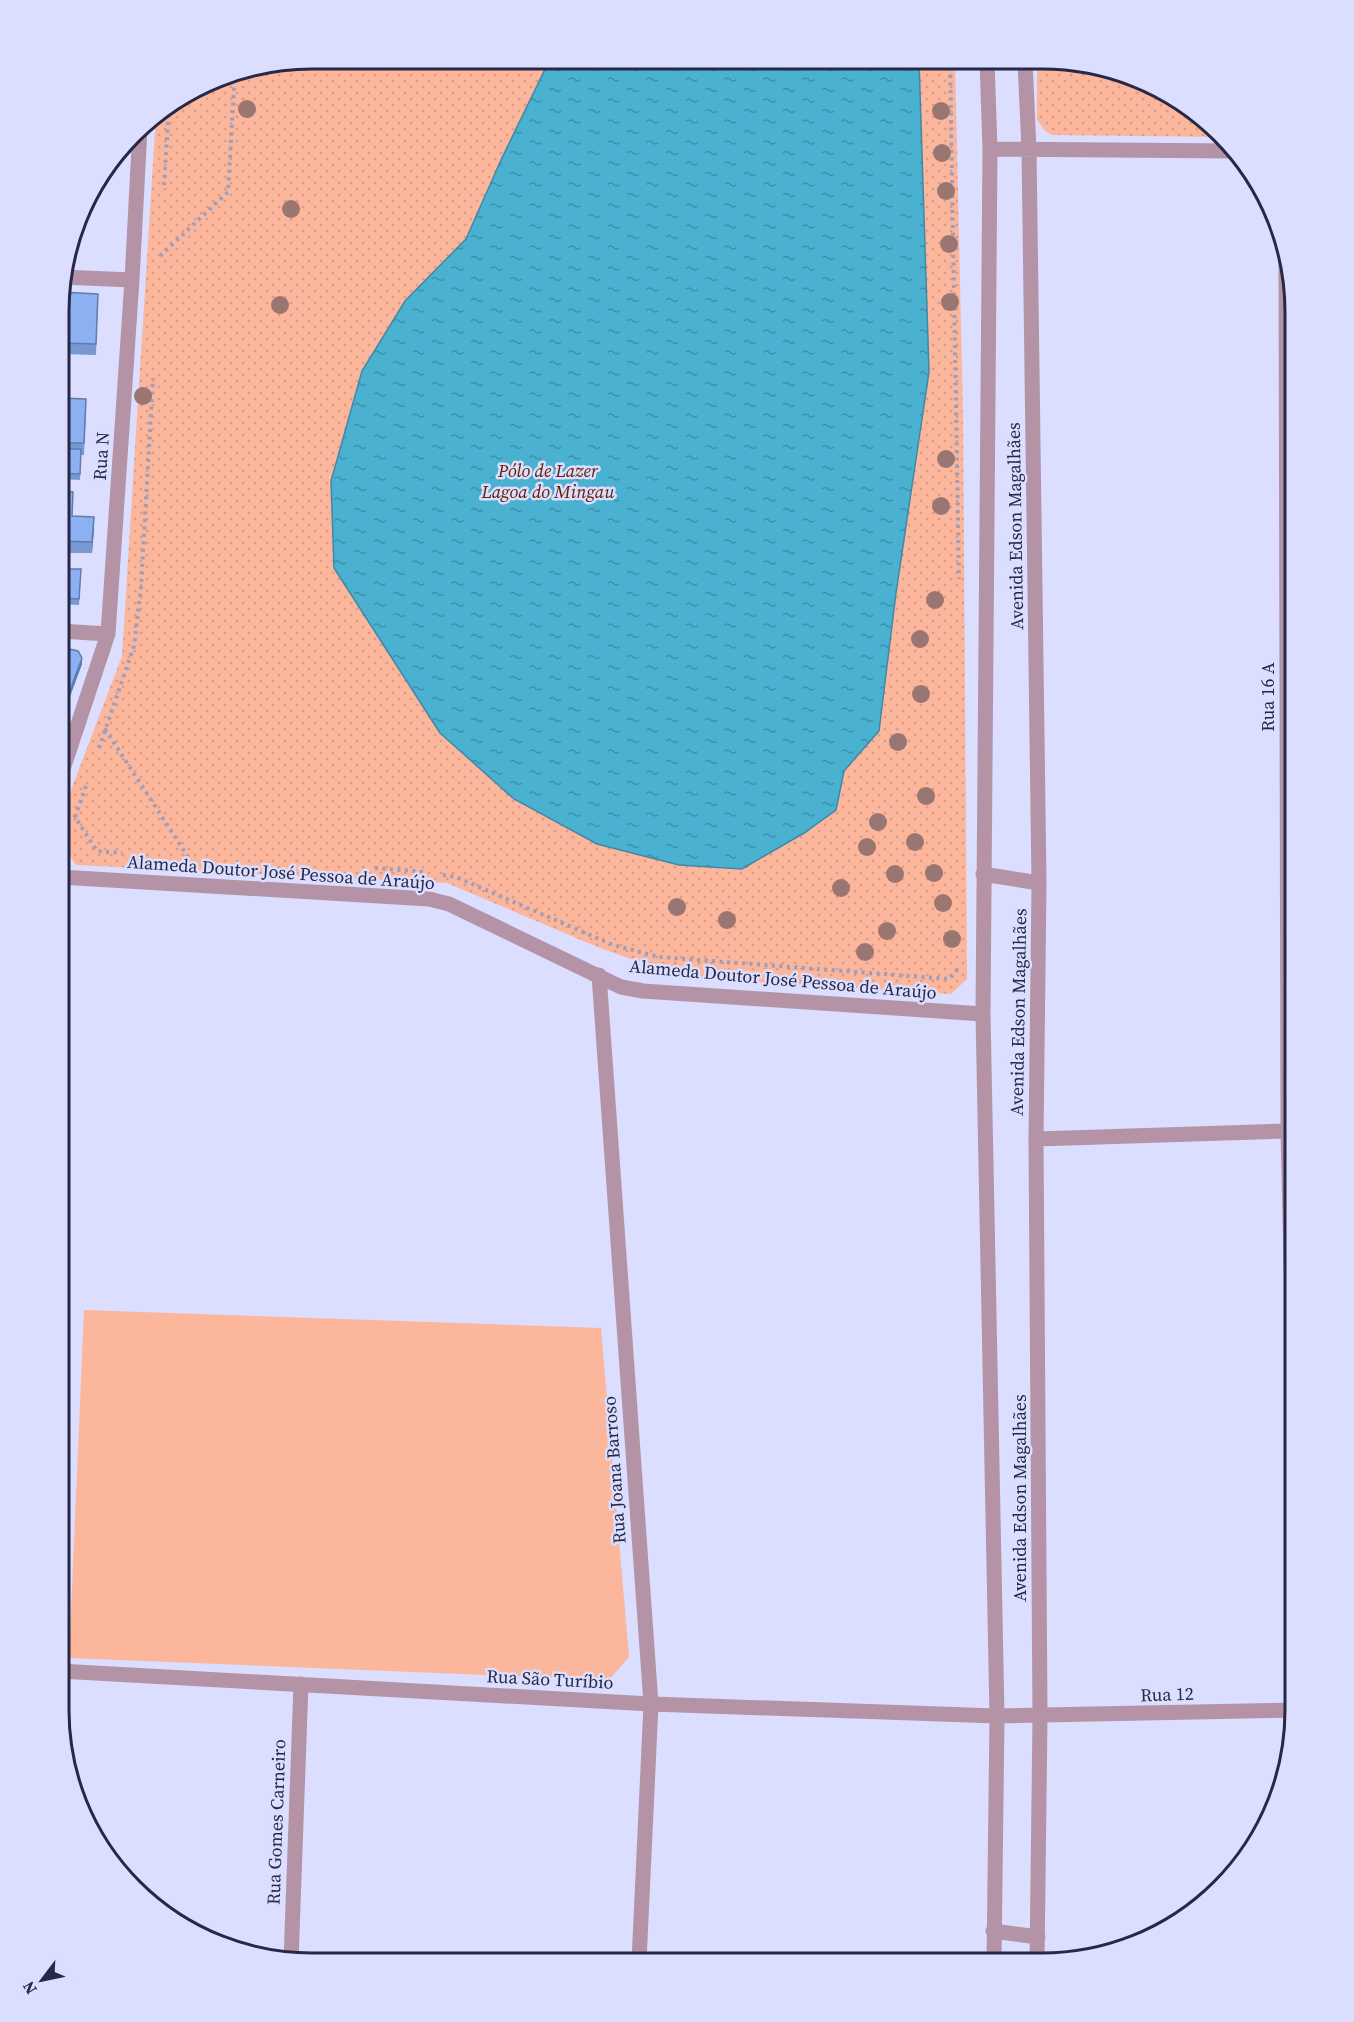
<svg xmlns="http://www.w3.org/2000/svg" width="1354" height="2022" viewBox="0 0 1354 2022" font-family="'Source Serif 4',serif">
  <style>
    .grass { fill: #fcb69c }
    .park { fill: url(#park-dots) }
    .water { fill: url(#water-ripples); stroke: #4088a7; stroke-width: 1.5 }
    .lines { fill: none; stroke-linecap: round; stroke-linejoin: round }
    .path { stroke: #9b9ebd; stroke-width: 4; stroke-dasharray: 3 4.5; stroke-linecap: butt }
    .minor { stroke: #b493a7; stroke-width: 15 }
    .tree { fill: #9a7672 }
    .wall { fill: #7898d1 }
    .shaded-wall { fill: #617caa }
    .building { fill: #8bb1f3; stroke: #617caa; stroke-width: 1.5 }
    .labels { text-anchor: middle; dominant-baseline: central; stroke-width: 5; stroke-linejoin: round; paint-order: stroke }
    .street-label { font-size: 18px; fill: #272846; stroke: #dbdefe }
    .park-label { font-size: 18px; font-style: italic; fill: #652000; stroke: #dbdefe }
    .rim { fill: none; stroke: #272846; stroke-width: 3 }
  </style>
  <defs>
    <pattern id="park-dots" width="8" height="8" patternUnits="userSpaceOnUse" patternTransform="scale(1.5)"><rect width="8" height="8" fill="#fcb69c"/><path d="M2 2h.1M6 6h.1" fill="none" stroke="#d89c88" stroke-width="1.8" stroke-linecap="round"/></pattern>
    <pattern id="water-ripples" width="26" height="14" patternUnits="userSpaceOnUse" patternTransform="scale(1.5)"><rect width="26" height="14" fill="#4ab1d0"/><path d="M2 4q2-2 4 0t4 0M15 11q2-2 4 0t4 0" fill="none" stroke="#3e90ab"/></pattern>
  </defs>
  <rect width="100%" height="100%" fill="#dbdefe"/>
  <path class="grass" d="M84 1310 601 1328 629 1657 609 1680 69 1658Z"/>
  <path class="park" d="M312 59 955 60 963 415 967 979 951 994 699 979 645 964 600 948 447 883 76 865 60 841V819L122 656 156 115 230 72Z
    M1037 61H1075L1139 78 1196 111 1222 137 1053 135 1046 132 1037 120Z"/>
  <path class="water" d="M550 59 919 60 929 372 896 593 879 731 844 771 836 810 804 833 742 869 679 865 597 844 514 799 440 733 334 568 331 481 362 371 405 301 466 239 501 160Z"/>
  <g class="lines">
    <path class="path" d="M950 60 959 579
      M164 185 169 107
      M160 256 228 192 235 71
      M105 729 190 860
      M99 748 134 646 141 587 153 378
      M86 786 75 817 97 851 122 853
      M375 868 427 872
      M443 875 456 877 613 945 659 957 949 979 958 969"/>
    <path class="minor" d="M987 60 990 149 983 1014 997 1716 994 1963
      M1025 61 1029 150 1039 883 1036 1139 1040 1716 1037 1963
      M990 149 1236 151
      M1286 263 1288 1131 1295 1434
      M61 277 132 280
      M60 631 108 634
      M60 778 108 634 132 280 140 128
      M983 874 1039 883
      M60 877 429 899 449 904 621 987 643 991 983 1014
      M599 975 651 1704 639 1962
      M1036 1139 1288 1131
      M59 1671 651 1704 997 1716 1295 1710
      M993 1931 1038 1937
      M291 1961 301 1684"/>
  </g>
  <g class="tree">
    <circle cx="247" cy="109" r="9"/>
    <circle cx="941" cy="111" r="9"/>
    <circle cx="942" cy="153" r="9"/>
    <circle cx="946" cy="191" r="9"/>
    <circle cx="291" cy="209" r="9"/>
    <circle cx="949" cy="244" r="9"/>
    <circle cx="950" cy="302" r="9"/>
    <circle cx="280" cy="305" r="9"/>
    <circle cx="143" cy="396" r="9"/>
    <circle cx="946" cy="459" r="9"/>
    <circle cx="941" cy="506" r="9"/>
    <circle cx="935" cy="600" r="9"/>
    <circle cx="920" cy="639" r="9"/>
    <circle cx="921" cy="694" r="9"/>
    <circle cx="898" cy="742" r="9"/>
    <circle cx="926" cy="796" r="9"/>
    <circle cx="878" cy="822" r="9"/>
    <circle cx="915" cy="842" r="9"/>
    <circle cx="867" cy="847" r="9"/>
    <circle cx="934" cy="873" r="9"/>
    <circle cx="895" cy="874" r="9"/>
    <circle cx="841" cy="888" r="9"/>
    <circle cx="943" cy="903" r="9"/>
    <circle cx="677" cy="907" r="9"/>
    <circle cx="727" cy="920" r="9"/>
    <circle cx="887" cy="931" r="9"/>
    <circle cx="952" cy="939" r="9"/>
    <circle cx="865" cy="952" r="9"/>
  </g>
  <path class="wall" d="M61 292 98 294 96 355 61 354Z
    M61 398 86 411 84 455H81L80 480 60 479Z
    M60 491 73 516 94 529 92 553H60Z
    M60 569H81L79 605 60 604Z
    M60 647 82 664 66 707H60Z"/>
  <path class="shaded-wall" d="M94 517V529L92 553V542Z
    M82 658V664L66 707V701Z"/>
  <path class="building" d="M61 292 98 294 96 344 61 343Z
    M61 398 86 399 84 443H60Z
    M60 449H81L80 474 60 473Z
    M60 491 73 492 72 516 94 517 92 542 60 541Z
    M60 569H81L79 599 60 598Z
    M60 647 78 651 82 658 66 701H60Z"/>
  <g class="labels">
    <g class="street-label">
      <text transform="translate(101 456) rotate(-86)">Rua N</text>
      <text transform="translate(1015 526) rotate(-91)">Avenida Edson Magalhães</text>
      <text transform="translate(1267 697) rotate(-90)">Rua 16 A</text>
      <text transform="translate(281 872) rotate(4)">Alameda Doutor José Pessoa de Araújo</text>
      <text transform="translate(783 979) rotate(5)">Alameda Doutor José Pessoa de Araújo</text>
      <text transform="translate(1018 1012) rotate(-89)">Avenida Edson Magalhães</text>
      <text transform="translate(614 1470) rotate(-94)">Rua Joana Barroso</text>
      <text transform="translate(1019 1498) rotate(-90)">Avenida Edson Magalhães</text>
      <text transform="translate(550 1679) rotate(3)">Rua São Turíbio</text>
      <text transform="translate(1167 1694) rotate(-2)">Rua 12</text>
      <text transform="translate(276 1822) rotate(-88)">Rua Gomes Carneiro</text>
    </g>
    <g class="park-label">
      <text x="548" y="470">Pólo de Lazer<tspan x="548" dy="21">Lagoa do Mingau</tspan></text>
    </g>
  </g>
  <path d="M0 0H1354V2022H0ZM312 69H1042A243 243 0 0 1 1285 312V1710A243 243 0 0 1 1042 1953H312A243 243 0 0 1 69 1710V312A243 243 0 0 1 312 69Z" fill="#dbdefe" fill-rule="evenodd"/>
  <path class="rim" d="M312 69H1042A243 243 0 0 1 1285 312V1710A243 243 0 0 1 1042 1953H312A243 243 0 0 1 69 1710V312A243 243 0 0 1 312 69Z"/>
  <g transform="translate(42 1980) rotate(238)" stroke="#dbdefe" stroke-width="4.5" paint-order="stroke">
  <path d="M0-4.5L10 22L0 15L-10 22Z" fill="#272846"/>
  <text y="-9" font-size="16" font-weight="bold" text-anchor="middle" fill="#272846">N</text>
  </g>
</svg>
